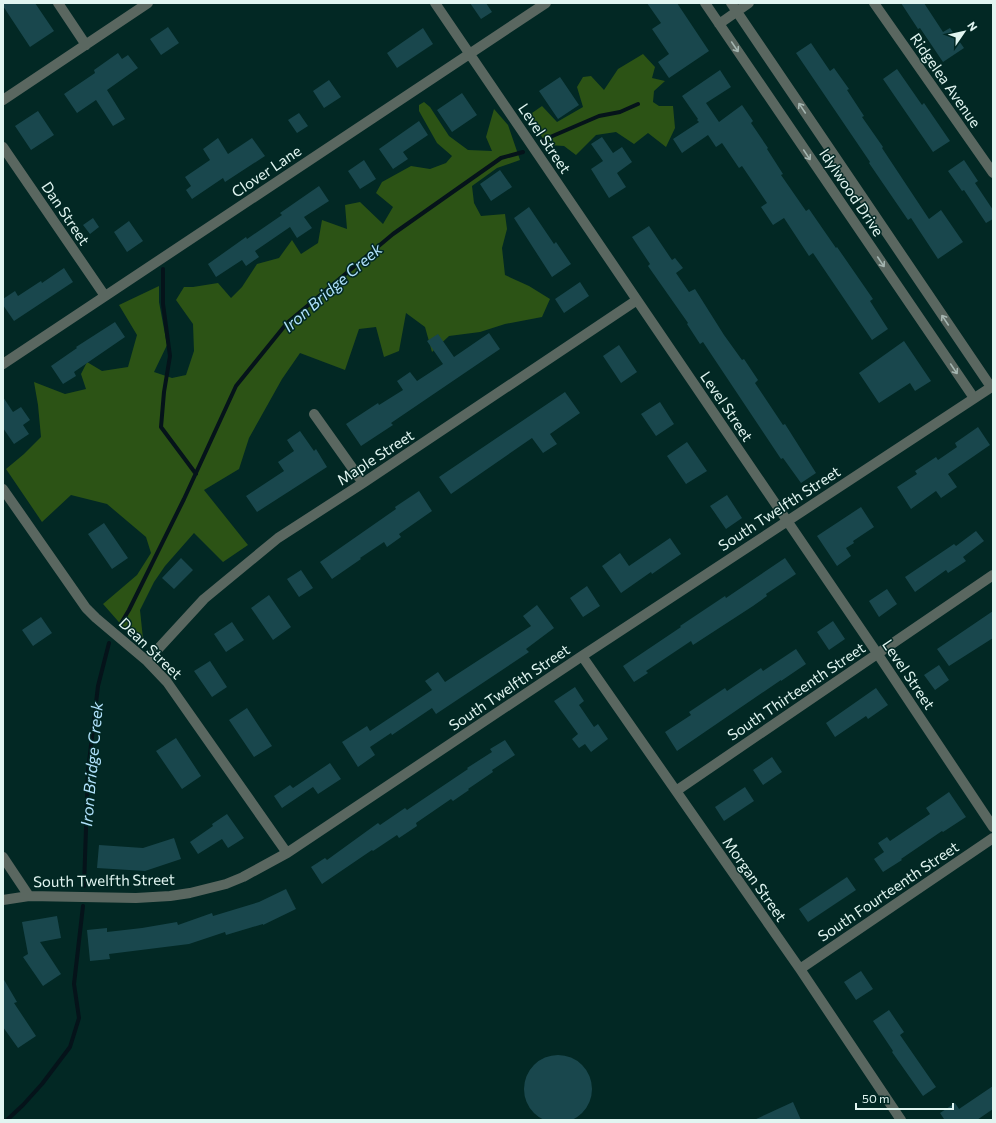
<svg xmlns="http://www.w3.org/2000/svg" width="996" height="1123" viewBox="0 0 996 1123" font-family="Commissioner,sans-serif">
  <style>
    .forest { fill: #2c5315 }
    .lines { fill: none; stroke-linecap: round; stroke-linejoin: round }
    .stream { stroke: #05131a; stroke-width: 4 }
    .building { fill: #19474d }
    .street { stroke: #5a6760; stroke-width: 10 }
    .oneway { stroke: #a4b5b0 }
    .labels { text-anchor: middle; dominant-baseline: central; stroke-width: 3; stroke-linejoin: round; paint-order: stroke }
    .street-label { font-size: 15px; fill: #e1f5f1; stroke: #022824 }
    .water-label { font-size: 16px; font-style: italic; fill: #b0e1fb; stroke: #022824 }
  </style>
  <rect width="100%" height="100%" fill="#022824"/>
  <path class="forest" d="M643 54 655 67 652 78 665 81 654 91 653 102 659 106H673L675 128 666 147 648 133 634 144 616 132 596 135 576 155 564 146 548 145 537 130 532 113 542 106 557 122 583 107 577 87 583 77 591 76 604 90 618 69Z
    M424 102 430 107 449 136 468 150 492 151 486 137 494 109 508 125 520 160 497 168 472 186 474 203 481 216 505 214 507 229 502 248 505 275 529 286 550 299 542 317 505 324 480 332 449 336 432 352 425 327 406 313 399 351 384 357 376 327 359 329 345 370 300 353 282 379 249 438 239 469 204 490 248 545 223 562 194 533 165 566 154 582 140 610 143 639 125 629 103 604 137 575 151 553 146 537 107 504 71 495 42 522 6 469 24 454 41 437 38 405 34 382 65 394 86 389 81 374 87 362 102 371 128 367 137 335 119 305 159 286V302L167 345 154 372 172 378 186 375 194 351 193 324 176 300 184 287H193L218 283 231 298 242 287 257 264 279 258 292 240 301 254 318 243 322 220 347 229 345 205 360 202 383 224 393 207 376 193 382 182 411 166 430 169 446 163 452 156 437 143 419 111V105Z"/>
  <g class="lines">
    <path class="stream" d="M541 141 599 116 620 112 638 104
      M163 269V304L170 356 164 392 161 427 196 474
      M120 625 129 610 184 499 236 386 287 323 393 234 501 158 523 152
      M84 886 88 771 98 686 109 643
      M7 1120 23 1105 42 1084 70 1047 79 1018 74 984 83 906"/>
  </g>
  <path class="building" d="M3 3H35L54 31 30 47 3 6Z
    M470 3H486L492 12 481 19Z
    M647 3H677L709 51 669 78 658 62 669 54 652 29 661 23Z
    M901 3H924L943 32 950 28 964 48 943 62 920 28 918 29Z
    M168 27 179 43 161 55 150 39Z
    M423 28 433 44 397 68 387 53Z
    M811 43 830 71 834 68 849 89 847 90 864 116 862 117 883 147 882 148 929 219 941 210 963 242 938 259 911 218 908 220 869 163 870 162 796 53Z
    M118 53 122 59 128 55 138 68 107 90 125 119 113 126 96 100 77 113 64 94 95 73 94 70Z
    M897 69 922 105 924 103 950 141 933 152 883 79Z
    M720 70 731 87 706 103 719 122 742 105 753 121 751 123 768 148 767 149 783 174 781 175 806 211 809 209 836 248 837 247 873 299 870 301 888 329 872 340 813 253 809 256 784 218 773 225 761 207 767 203 742 166 739 168 722 143 716 147 708 135 682 153 673 139 699 122 697 120 698 119 682 96Z
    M560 77 579 105 558 119 539 91Z
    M329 80 341 97 324 108 313 91Z
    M462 93 477 115 452 132 437 110Z
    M38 111 54 135 31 150 15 126Z
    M299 113 308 126 297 133 288 120Z
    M419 121 428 135 403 152 408 159 393 169 379 149Z
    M602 137 613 153 622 147 632 162 617 173 626 187 609 198 591 169 603 161 591 144Z
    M218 138 228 154 252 138 265 156 225 182 223 178 192 199 186 190 191 186 185 177 210 160 203 149Z
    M364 160 376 179 360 189 348 171Z
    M964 160 978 181 975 183 993 210V219L986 223 964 190 962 191 948 171Z
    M500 170 512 187 491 201 480 184Z
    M319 186 329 201 304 217 312 228 297 238 290 227 255 251 259 257 246 266 242 260 216 277 208 264 246 237 247 239 282 215 280 213Z
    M529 207 554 244 556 242 571 264 552 277 514 218Z
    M93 218 99 227 90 234 83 225Z
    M129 221 143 241 127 252 114 232Z
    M649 226 672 260 675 258 683 268 676 273 689 292 695 289 724 335 742 360 744 359 758 380 755 383 783 425 785 424 816 473 801 483 783 458 781 459 703 342 700 344 687 324 688 323 648 266 650 264 632 237Z
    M64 268 73 282 14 321 3 305V299L15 291 18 296 41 281 42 283Z
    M580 282 589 296 564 313 555 299Z
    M115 322 125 337 74 372 76 376 63 384 51 366 77 348 76 347Z
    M489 333 500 349 391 423 393 425 361 446 346 424 378 403 379 405 403 390 397 381 410 372 417 381 443 364 427 341 438 334 454 357Z
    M904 341 931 381 915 391 910 383 879 403 859 373Z
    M619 345 637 372 621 383 603 356Z
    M565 392 580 413 550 434 557 444 543 453 532 438 451 494 439 477Z
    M3 397 13 412 21 407 30 420 23 425 29 434 14 444 3 428Z
    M660 402 674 424 656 436 641 414Z
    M978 427 990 445 948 474 957 487 941 498 936 491 911 509 897 487 917 474 915 471 936 457 938 460 957 447 955 443Z
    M300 431 314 451 316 449 327 467 257 512 246 496 284 471 278 462 294 451 287 440Z
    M687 442 707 471 686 484 667 456Z
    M419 491 432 511 399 534 401 537 387 547 384 542 360 558 361 559 332 579 320 562 396 509 395 507Z
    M727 495 742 518 726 529 710 506Z
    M861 507 874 527 853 541 854 543 846 548 851 556 837 566 817 536Z
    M104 523 128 558 112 569 88 534Z
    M976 531 984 541 963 557 966 561 948 573 946 570 915 592 905 577 954 544 956 546Z
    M670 538 681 554 652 574 651 572 621 593 602 566 620 553 629 566Z
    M181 558 193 570 174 589 162 578Z
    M785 558 796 574 766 594 767 596 753 606 693 645 691 641 646 671 648 673 634 682 623 666 681 627 680 626 725 596 726 598Z
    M301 570 313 588 299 597 287 579Z
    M587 586 600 606 583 617 570 598Z
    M887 589 897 604 879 617 869 601Z
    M269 595 291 627 273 640 251 608Z
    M537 605 554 628 526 649 529 652 436 714 432 708 392 735 391 733 370 747 375 755 358 767 342 742 367 726 370 731 432 690 425 681 438 672 445 682 531 626 523 616Z
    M993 611V638L949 666 937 649Z
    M41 617 52 633 33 646 22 630Z
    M833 621 845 639 829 650 817 632Z
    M232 622 244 640 226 652 214 634Z
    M796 649 806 664 781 681V680L677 751 665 732 691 715 689 712 725 688 727 691 761 668 763 671Z
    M210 661 227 687 212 697 194 671Z
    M939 665 949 680 935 690 924 675Z
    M575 687 584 701 579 705 594 727 598 724 608 739 591 752 585 744 579 748 572 739 578 734 554 701Z
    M876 688 888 705 868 719 866 716 835 737 826 723Z
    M247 708 272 746 254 757 229 720Z
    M176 738 201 776 182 789 156 751Z
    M505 740 515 755 492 770 493 772 468 789 469 790 453 801 451 799 416 823 417 826 399 838 397 835 373 851 372 850 322 884 311 867 325 858 327 860 378 823 380 825 405 808 407 810 468 769 467 768 492 752 490 749Z
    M772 757 782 772 763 785 753 770Z
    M330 763 341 779 318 794 313 787 282 808 274 796 290 785 293 788Z
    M745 787 754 801 724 821 715 807Z
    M949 792 966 817 943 832 942 831 901 859 902 860 883 872 874 859 884 852 878 843 887 837 890 841 930 814 926 808Z
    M227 814 244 838 228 848 222 839 198 854 190 842 213 826 212 824Z
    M174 838 181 859 145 871 97 868 99 845 143 848Z
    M847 877 856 890 808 922 799 909Z
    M286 889 296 909 263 925V924L226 935 225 932 189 944 109 954 110 959 90 961 87 930 107 928V932L142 928 177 922 178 925 212 913 213 916 259 902Z
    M57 916 61 938 40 942 61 974 43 986 23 957 28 954 22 922Z
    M861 971 873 989 856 1000 844 982Z
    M3 978 17 1002 14 1003 36 1036 18 1048 3 1027Z
    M889 1010 904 1032 900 1035 936 1087 923 1096 892 1052 893 1051 873 1021Z
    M524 1089a34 34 0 1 1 68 0a34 34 0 1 1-68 0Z
    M993 1086V1109L977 1120H942L944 1119 940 1113 955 1103 959 1109Z
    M793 1102 801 1120H754Z"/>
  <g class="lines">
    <path class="street" d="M58 3 86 45
      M435 3 877 653 993 827
      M705 3 974 398
      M731 3 991 387
      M874 3 993 173
      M719 24 749 3
      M3 100 148 3
      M3 147 105 296
      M3 364 546 3
      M314 414 363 483
      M3 489 86 608 96 618 147 661 167 682 287 853
      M582 656 800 969 901 1120
      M147 661 204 599 278 538 363 483 637 300
      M676 791 993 575
      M3 857 29 896
      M3 900 29 896 136 898 170 896 190 893 226 884 243 877 287 853 582 656 993 386
      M800 969 993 838"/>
  </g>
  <defs><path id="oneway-shaft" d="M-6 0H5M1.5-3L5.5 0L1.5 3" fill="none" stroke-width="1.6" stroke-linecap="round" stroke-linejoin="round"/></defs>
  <g class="oneway">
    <use href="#oneway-shaft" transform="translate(735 47) rotate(56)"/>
    <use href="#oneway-shaft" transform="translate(802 108) rotate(-124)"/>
    <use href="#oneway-shaft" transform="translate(807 155) rotate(56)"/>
    <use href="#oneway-shaft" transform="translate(881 262) rotate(56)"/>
    <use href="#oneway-shaft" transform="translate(945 320) rotate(-124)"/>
    <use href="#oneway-shaft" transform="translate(954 369) rotate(56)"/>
  </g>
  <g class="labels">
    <g class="street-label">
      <text transform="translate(946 80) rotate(55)">Ridgelea Avenue</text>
      <text transform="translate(545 138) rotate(56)">Level Street</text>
      <text transform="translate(266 171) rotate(-34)">Clover Lane</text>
      <text transform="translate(852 192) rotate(56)">Idylwood Drive</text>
      <text transform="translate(66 213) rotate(56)">Dan Street</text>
      <text transform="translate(727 406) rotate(56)">Level Street</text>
      <text transform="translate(375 457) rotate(-33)">Maple Street</text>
      <text transform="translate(779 508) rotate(-33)">South Twelfth Street</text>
      <text transform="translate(151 648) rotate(44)">Dean Street</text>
      <text transform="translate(909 674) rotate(56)">Level Street</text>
      <text transform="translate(509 687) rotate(-34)">South Twelfth Street</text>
      <text transform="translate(796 691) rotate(-34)">South Thirteenth Street</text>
      <text transform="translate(755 879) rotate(55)">Morgan Street</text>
      <text transform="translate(104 880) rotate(-1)">South Twelfth Street</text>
      <text transform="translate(888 891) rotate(-34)">South Fourteenth Street</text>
    </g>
    <g class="water-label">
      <text transform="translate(332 287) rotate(-41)">Iron Bridge Creek</text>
      <text transform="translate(91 764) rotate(-85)">Iron Bridge Creek</text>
    </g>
  </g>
  <rect width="996" height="1123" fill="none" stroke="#e1f5f1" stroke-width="8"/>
  <g transform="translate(964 32) rotate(56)" stroke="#022824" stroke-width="3" paint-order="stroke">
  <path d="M0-3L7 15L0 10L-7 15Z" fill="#e1f5f1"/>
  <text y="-6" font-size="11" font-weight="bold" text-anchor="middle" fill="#e1f5f1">N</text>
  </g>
  <path d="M856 1103v6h97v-6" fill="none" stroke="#e1f5f1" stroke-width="2"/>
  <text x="862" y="1103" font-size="12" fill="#e1f5f1" stroke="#022824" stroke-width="3" paint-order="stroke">50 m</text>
</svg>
